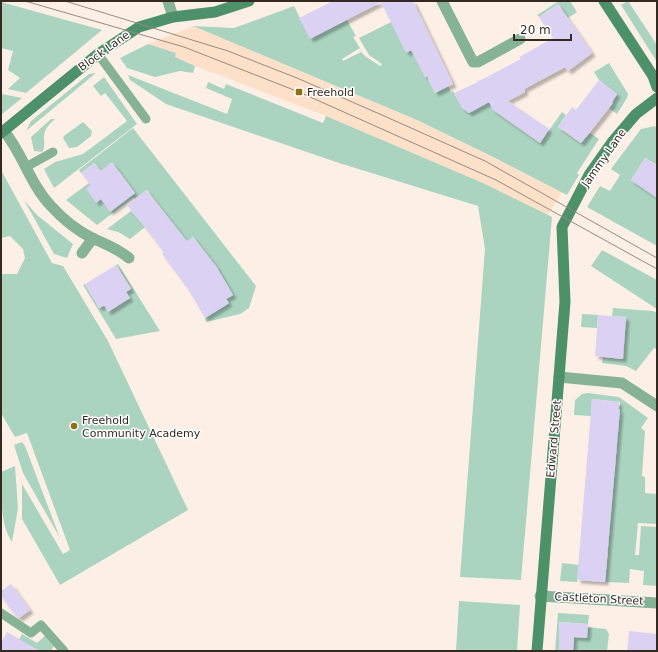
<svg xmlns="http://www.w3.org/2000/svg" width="658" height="652" viewBox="0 0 658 652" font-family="'DejaVu Sans',sans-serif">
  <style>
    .built { fill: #fce0c8 }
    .green { fill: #abd4c0 }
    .building { fill: #dbd2f3; filter: url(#shadow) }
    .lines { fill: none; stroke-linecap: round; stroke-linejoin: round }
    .service { stroke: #86b296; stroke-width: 9 }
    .minor { stroke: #86b296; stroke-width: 11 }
    .secondary { stroke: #4c9169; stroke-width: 11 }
    .tram { stroke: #968a81; stroke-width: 1 }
    .poi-dot { fill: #926d15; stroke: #fff; stroke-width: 1.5 }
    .labels { text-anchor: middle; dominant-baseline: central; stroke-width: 3; stroke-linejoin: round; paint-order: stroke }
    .street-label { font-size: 11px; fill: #352a21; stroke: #fff }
    .poi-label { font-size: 11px; fill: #352a21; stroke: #fff; text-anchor: start }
  </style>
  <defs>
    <filter id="shadow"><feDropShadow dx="3.5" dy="3.5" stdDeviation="1" flood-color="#0004"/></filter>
  </defs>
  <rect width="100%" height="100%" fill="#fcf0e6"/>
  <path class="built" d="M193 26 417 120 562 192 548 215 483 183 326 116 195 66 175 57 176 53 148 44Z"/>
  <path class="green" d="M559 1H570L577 12 568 18 558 4 539 17 537 15Z
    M628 1 657 45V62L621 5Z
    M1 2 102 30 26 93 8 89 20 78 8 70 13 51 1 48Z
    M294 6 310 38 347 20 356 36 353 37 360 48 342 59 343 61 361 52 365 56 380 66 382 64 369 55 359 38 417 9 419 12 399 21 407 52 412 50 425 77 445 67 446 70 428 79 435 93 448 86 451 92 453 91 462 108 469 113 489 102 493 109 500 106 528 134 540 143 562 112 566 115 558 127 581 143 590 133 599 139 577 173 579 175 567 195 495 158 417 120 193 26 234 28Z
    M148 44 176 53 175 57 195 66 193 73 180 71 155 77 127 68 120 58Z
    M609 63 628 94 627 98 617 114 609 108 617 94 599 80 594 72Z
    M96 73 26 131 31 121 89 74Z
    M128 75 227 114 232 99 206 88 208 82 224 89 226 84 323 123 326 116 483 183 552 217 521 580 460 577 485 249 478 206 339 163 166 104 130 80Z
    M104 77 137 124 54 188 44 169 55 162 83 154 127 121 105 93 101 96 93 86Z
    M2 94 22 98 1 115V95Z
    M51 119H55C36 135 49 141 42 152L34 151 31 137Z
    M83 122 92 131 91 136 77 147 69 148 63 138 65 135Z
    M655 126 657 129V165L645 158 631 180 657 198V246L587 207 600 186 610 191 620 175 611 169 641 129Z
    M133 128 256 286 249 308 240 314 206 322 205 318 228 304 226 299 233 295 220 273H210L187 287 184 284 206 267 208 256 193 237 187 242 147 190 135 199 133 198 97 225 66 200 89 183 110 211 135 193 112 163 101 171 94 163 81 173 79 170Z
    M1 170 52 263 63 266 108 341 188 510 60 585 22 519V484L63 554 70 550 27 433 15 437 1 413V274H17L25 258 23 249 10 236 1 238Z
    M24 200 37 215 73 244 67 258 54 254Z
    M131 211 145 227 130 239 118 232 107 229Z
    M602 250 657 280V309L591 266Z
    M118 264 160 331 116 339 83 285 85 284 99 308 130 298 126 292 131 288 116 265Z
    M613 308 653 311 657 313V349L654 348 636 371 626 366 602 363 603 357 622 359 626 317 612 316Z
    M582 314 598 315 597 328 581 327Z
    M588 393 619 397 648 418 641 428 645 431 642 476 645 477V493L657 494V524L638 523 635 555H639L641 526 657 527V586L643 585 644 571 630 569 629 583 605 582 608 552 589 551 611 507 614 478 592 469 615 471 617 441 595 431 618 433 620 402 592 399 591 416 574 415 575 400 582 394Z
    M22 442 25 446 60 538 23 473 14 445Z
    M15 466 18 508 12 542C0 525 1 494 1 472Z
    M562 563 579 565 577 582 560 581Z
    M459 601 520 605 517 651H456Z
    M558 613 589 615 588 624 559 622V651H555Z
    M587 627 606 629 609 634 607 651H573L574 637 587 638Z
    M22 634 37 643 45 636 54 646 51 651 13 650Z"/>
  <path class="building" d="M333 1H413L453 84 435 93 427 76 425 77 411 50 406 53 381 2 310 39 299 18Z
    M558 4 592 53 568 71 565 67 524 89 525 92 508 101 549 129 540 143 493 110 489 102 469 113 462 108 454 93 478 82 476 79 479 81 521 59 519 57 553 38 539 17Z
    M599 80 617 94 612 102 613 103 581 143 558 127 572 107 576 110Z
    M645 158 657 166V198L631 180Z
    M112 162 135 193 110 212 101 199 96 203 86 189 91 185 81 173 94 163 101 171Z
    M146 190 187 241 193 237 216 266 233 295 226 299 229 303 205 318 188 289 162 254 164 252 127 205Z
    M116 265 131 289 126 292 130 298 108 312 104 305 99 308 85 284Z
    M598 315 626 317 623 359 595 356Z
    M592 399 619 402 618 411 620 409 605 582 577 580Z
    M11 584 30 610 19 618 14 614 1 596V591Z
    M559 622 588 624 587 638 574 637 573 651H559Z
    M629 631 657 634V651H627Z
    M7 632 40 651H1V642Z"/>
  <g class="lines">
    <path class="service" d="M98 54 146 119
      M26 167 53 152
      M1 613 31 633 41 625 64 651"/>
    <path class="minor" d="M168 1 173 17
      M442 1 473 62H478L520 39
      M4 131C23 154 30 184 51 206 62 218 76 230 92 238 105 244 117 248 129 258
      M82 253 93 238
      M559 377 622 383 657 406
      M540 596 657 603"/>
    <path class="secondary" d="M604 1 653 76 657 87
      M1 133 98 54 139 27 173 17 215 12 249 1
      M537 651 565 302 562 227 589 175 613 141 636 114 657 98"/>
    <path class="tram" d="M25 1 184 47 299 92 496 180 657 269
      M65 1 228 51 297 78 382 115 485 161 657 258"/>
  </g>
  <g class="poi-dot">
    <rect x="295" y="88" width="8" height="8" rx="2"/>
    <circle cx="74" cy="426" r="4"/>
  </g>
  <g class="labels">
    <g class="street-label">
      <text transform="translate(104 51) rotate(-36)">Block Lane</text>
      <text transform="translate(604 158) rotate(-55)">Jammy Lane</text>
      <text transform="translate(554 439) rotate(-85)">Edward Street</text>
      <text transform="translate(599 599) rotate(3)">Castleton Street</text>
    </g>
    <g class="poi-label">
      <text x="307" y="92">Freehold</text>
      <text x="82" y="420">Freehold<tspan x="82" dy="13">Community Academy</tspan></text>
    </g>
  </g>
  <rect width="658" height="652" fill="none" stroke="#352a21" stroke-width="4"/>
  <path d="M514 34v6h57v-6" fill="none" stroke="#352a21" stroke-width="2"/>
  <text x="520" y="34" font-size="12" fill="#352a21" stroke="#ffffff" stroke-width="3" paint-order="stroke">20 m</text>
</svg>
